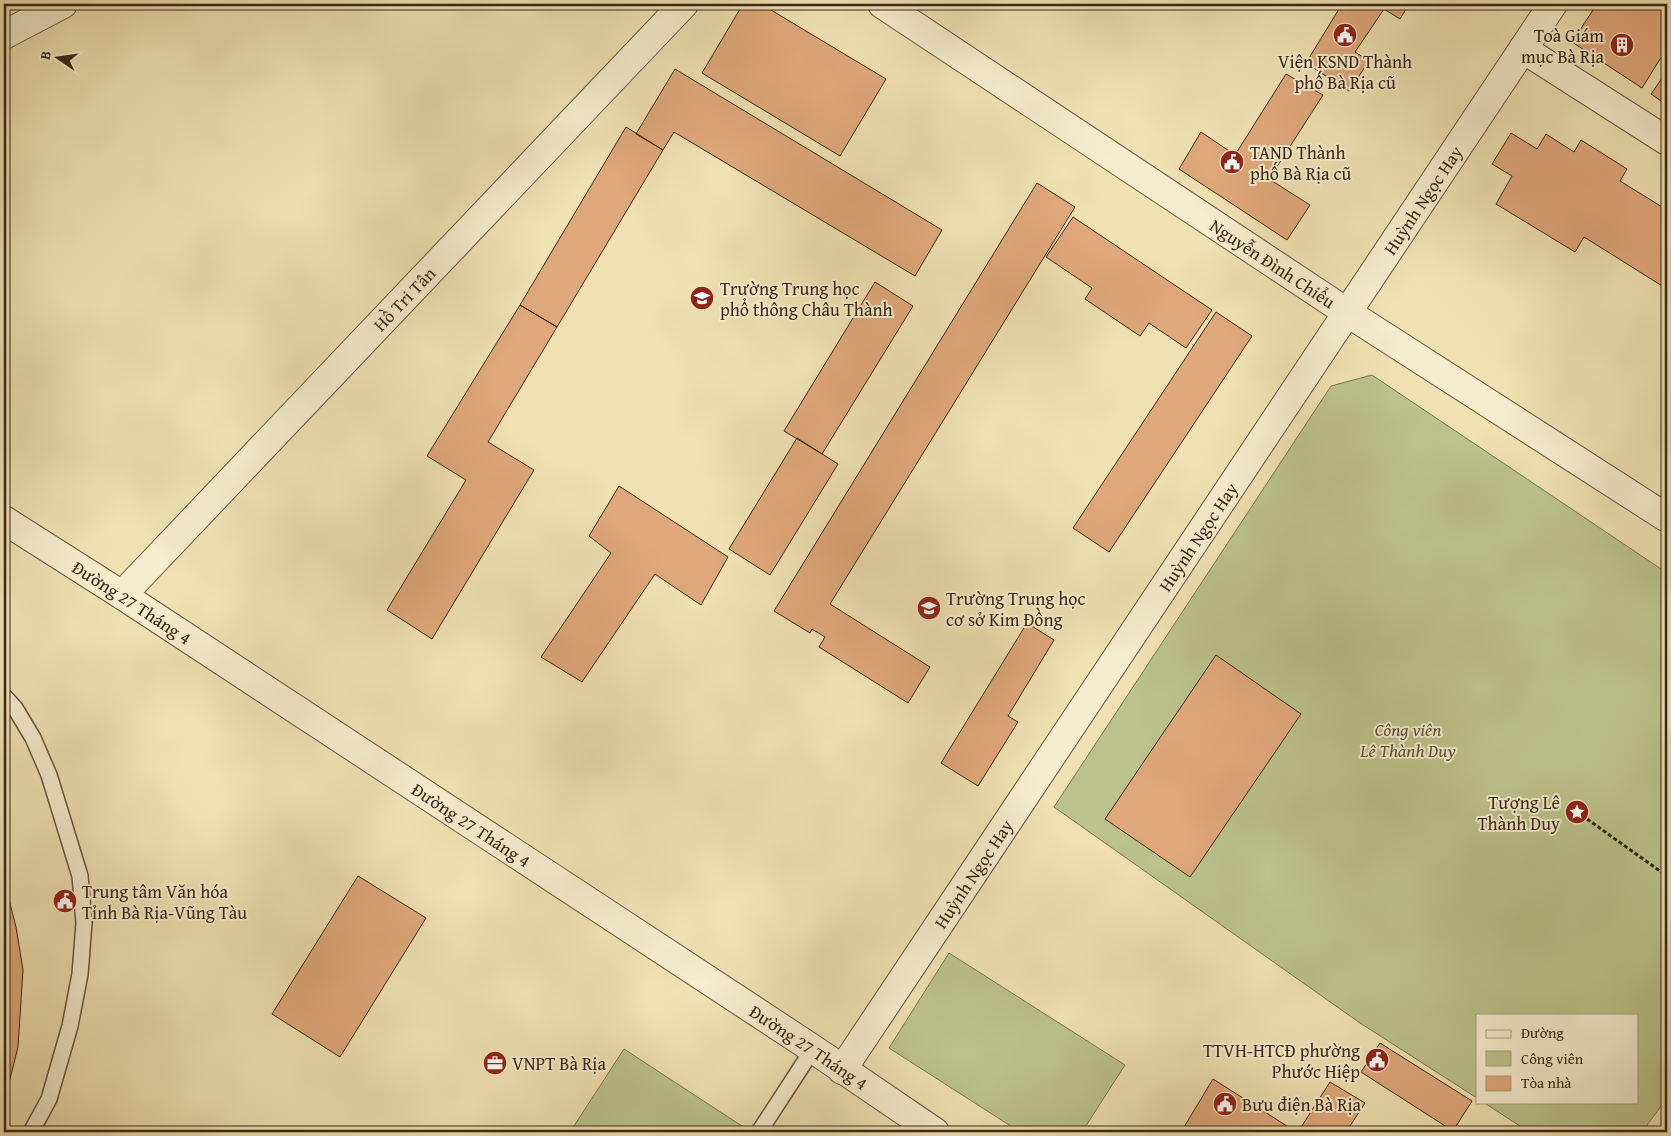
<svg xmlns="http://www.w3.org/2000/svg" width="1671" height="1136" viewBox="0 0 1671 1136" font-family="'Gentium Book Plus',serif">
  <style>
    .green { fill: #bbc28b; stroke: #7a7452 }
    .building { fill: #dfa87a; stroke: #382718 }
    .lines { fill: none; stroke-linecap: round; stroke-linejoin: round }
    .service-casing { stroke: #66563e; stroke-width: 18 }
    .minor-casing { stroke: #66563e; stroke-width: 30 }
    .tertiary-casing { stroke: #66563e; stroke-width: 30 }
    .path { stroke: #382718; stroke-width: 3; stroke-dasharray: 4 2.5; stroke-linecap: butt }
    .service { stroke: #f5eccd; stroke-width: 15 }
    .minor { stroke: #f5eccd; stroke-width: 28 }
    .tertiary { stroke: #f5eccd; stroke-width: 28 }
    .labels { text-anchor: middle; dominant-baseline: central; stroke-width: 4; stroke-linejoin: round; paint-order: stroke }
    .poi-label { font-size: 18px; fill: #382718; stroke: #f5eccd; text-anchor: start }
    .street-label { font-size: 18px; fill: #382718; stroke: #f5eccd }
    .park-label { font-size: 18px; font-style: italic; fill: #594e35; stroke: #f5eccd }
  </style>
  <rect width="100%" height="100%" fill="#efe1b2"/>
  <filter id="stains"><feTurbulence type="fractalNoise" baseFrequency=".004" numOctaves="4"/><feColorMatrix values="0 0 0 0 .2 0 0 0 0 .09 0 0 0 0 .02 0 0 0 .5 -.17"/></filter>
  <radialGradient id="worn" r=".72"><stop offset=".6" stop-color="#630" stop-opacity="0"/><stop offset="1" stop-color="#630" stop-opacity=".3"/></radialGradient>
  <path class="green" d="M1372 375 1667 573V1098L1642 1132H1529L1483 1102H1637V1015H1477V1098L1360 1023 1054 807 1331 386Z
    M949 953 1125 1065 1082 1132H1020L889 1048Z
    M624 1049 745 1128 743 1132H570Z"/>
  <path class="building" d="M743 4H761L886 79 840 156 702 73Z
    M1342 4H1409L1400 19 1384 9 1355 52 1369 61 1349 91 1306 63Z
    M1597 4H1667V48L1642 88 1572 42Z
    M675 69 942 230 915 276 674 132 663 150 636 134Z
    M1667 71V105L1651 94Z
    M1286 74 1323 95 1269 179 1310 205 1287 240 1179 169 1201 132 1235 155Z
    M626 127 663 150 557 327 520 305Z
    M1511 133 1537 149 1546 134 1574 152 1581 140 1627 169 1620 181 1667 210V289L1584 237 1575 252 1496 204 1512 176 1492 164Z
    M1037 183 1075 207 830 604 930 667 908 703 819 647 825 637 812 629 810 633 774 611Z
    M1073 217 1212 310 1186 348 1149 323 1140 336 1085 299 1092 288 1046 257Z
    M875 282 913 306 822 454 784 431Z
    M520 305 557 327 488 442 534 470 432 639 387 610 466 480 427 456Z
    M1216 312 1252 336 1109 552 1073 528Z
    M797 438 838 464 770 575 729 549Z
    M619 486 728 557 701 605 655 574 582 682 541 657 611 553 589 536Z
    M1027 623 1054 640 1008 716 1018 722 978 786 941 763Z
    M1216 655 1301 714 1190 877 1105 819Z
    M358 876 426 918 340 1057 272 1014Z
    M4 880 16 927 23 970 18 1047 10 1079 4 1092Z
    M1380 1043 1472 1101 1453 1131 1361 1072Z
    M1213 1079 1290 1128 1287 1132H1181Z
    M1330 1082 1365 1103 1350 1126 1359 1132H1298Z"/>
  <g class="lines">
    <g class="service-casing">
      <path id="service" d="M4 696 15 708 33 738 49 775 80 876 84 923 80 974 70 1026 49 1099 31 1132
        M759 1132 813 1049"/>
    </g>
    <g class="minor-casing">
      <g id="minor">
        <path id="s1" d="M882 4 1348 313 1667 518"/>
        <path d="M4 35 63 4"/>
        <path d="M1523 49 1667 141"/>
        <path id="s2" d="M122 595 684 4"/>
        <path id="s3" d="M842 1070 1553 4"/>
      </g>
    </g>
    <g class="tertiary-casing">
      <g id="tertiary">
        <path id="s4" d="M4 520 122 595 813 1049 935 1132"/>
      </g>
    </g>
    <path class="path" d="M1587 819 1667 876"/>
    <use href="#service" class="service"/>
    <use href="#minor" class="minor"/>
    <use href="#tertiary" class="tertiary"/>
  </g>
  <defs>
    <g id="civic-disc" transform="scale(1.25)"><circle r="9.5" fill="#8f2418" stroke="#f5eccd"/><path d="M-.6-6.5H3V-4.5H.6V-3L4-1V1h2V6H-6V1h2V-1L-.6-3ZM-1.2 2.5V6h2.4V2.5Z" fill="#fff"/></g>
    <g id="building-disc" transform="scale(1.25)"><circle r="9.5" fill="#8f2418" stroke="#f5eccd"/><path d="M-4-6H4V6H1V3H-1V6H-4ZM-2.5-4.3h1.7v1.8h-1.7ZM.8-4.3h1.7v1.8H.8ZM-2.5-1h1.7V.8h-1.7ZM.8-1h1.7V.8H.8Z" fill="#fff"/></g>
    <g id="school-disc" transform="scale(1.25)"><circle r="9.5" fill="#8f2418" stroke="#f5eccd"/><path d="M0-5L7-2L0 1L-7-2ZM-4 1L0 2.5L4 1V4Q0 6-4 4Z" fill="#fff"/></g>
    <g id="sight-disc" transform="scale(1.25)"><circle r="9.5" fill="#8f2418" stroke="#f5eccd"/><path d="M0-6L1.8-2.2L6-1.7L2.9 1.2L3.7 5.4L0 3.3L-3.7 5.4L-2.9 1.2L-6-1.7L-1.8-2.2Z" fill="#fff"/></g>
    <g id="office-disc" transform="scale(1.25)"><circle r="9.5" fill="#8f2418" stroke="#f5eccd"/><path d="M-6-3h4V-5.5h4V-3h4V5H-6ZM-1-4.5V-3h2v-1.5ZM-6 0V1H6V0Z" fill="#fff"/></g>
  </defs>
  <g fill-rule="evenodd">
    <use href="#civic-disc" x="1345" y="35"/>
    <use href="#building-disc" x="1622" y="45"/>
    <use href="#civic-disc" x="1232" y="162"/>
    <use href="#school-disc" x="702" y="298"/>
    <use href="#school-disc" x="929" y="608"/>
    <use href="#sight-disc" x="1577" y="812"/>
    <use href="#civic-disc" x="65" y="901"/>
    <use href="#civic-disc" x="1377" y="1060"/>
    <use href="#office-disc" x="495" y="1063"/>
    <use href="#civic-disc" x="1225" y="1104"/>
  </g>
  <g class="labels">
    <g class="poi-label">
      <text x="1604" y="35" text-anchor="end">Toà Giám<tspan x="1604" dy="21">mục Bà Rịa</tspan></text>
      <text x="1345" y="61" text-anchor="middle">Viện KSND Thành<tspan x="1345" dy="21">phố Bà Rịa cũ</tspan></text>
      <text x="1250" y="152">TAND Thành<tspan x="1250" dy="21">phố Bà Rịa cũ</tspan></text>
      <text x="720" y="288">Trường Trung học<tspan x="720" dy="21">phổ thông Châu Thành</tspan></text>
      <text x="946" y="598">Trường Trung học<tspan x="946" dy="21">cơ sở Kim Đồng</tspan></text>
      <text x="1560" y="802" text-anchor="end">Tượng Lê<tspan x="1560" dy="21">Thành Duy</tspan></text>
      <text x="82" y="891">Trung tâm Văn hóa<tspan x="82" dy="21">Tỉnh Bà Rịa-Vũng Tàu</tspan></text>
      <text x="1360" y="1050" text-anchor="end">TTVH-HTCĐ phường<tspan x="1360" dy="21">Phước Hiệp</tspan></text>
      <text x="512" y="1063">VNPT Bà Rịa</text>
      <text x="1242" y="1104">Bưu điện Bà Rịa</text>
    </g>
    <g class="street-label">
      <text stroke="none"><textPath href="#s3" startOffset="1046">Huỳnh Ngọc Hay</textPath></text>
      <text stroke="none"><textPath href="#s1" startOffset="469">Nguyễn Đình Chiểu</textPath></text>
      <text stroke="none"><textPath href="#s2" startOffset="409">Hồ Tri Tân</textPath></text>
      <text stroke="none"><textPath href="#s3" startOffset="641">Huỳnh Ngọc Hay</textPath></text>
      <text stroke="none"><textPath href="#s4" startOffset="152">Đường 27 Tháng 4</textPath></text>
      <text stroke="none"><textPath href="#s4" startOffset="558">Đường 27 Tháng 4</textPath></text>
      <text stroke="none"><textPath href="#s3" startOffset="236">Huỳnh Ngọc Hay</textPath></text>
      <text stroke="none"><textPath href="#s4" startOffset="962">Đường 27 Tháng 4</textPath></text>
    </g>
    <g class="park-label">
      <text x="1408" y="729">Công viên<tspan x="1408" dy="21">Lê Thành Duy</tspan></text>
    </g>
  </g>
  <rect width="1671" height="1136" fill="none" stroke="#efe1b2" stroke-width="20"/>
  <rect x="5" y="5" width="1661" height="1126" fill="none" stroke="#382718" stroke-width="2.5"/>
  <rect x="10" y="10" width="1651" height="1116" fill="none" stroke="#382718"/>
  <rect x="1476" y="1014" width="162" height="90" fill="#f5eccd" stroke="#a99d85"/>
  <rect x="1486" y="1030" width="25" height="8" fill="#f5eccd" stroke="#a99d85"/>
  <text x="1521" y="1038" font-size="15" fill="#382718">Đường</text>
  <rect x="1486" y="1051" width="25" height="15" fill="#bbc28b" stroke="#a99d85"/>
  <text x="1521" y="1064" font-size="15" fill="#382718">Công viên</text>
  <rect x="1486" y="1076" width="25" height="15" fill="#dfa87a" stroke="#a99d85"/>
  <text x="1521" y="1088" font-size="15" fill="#382718">Tòa nhà</text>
  <g transform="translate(58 58) rotate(283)" stroke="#f5eccd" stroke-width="4" paint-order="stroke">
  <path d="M0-4L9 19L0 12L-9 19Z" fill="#382718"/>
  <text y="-8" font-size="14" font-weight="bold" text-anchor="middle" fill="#382718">B</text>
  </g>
  <rect width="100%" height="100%" filter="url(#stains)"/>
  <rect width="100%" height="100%" fill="url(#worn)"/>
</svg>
